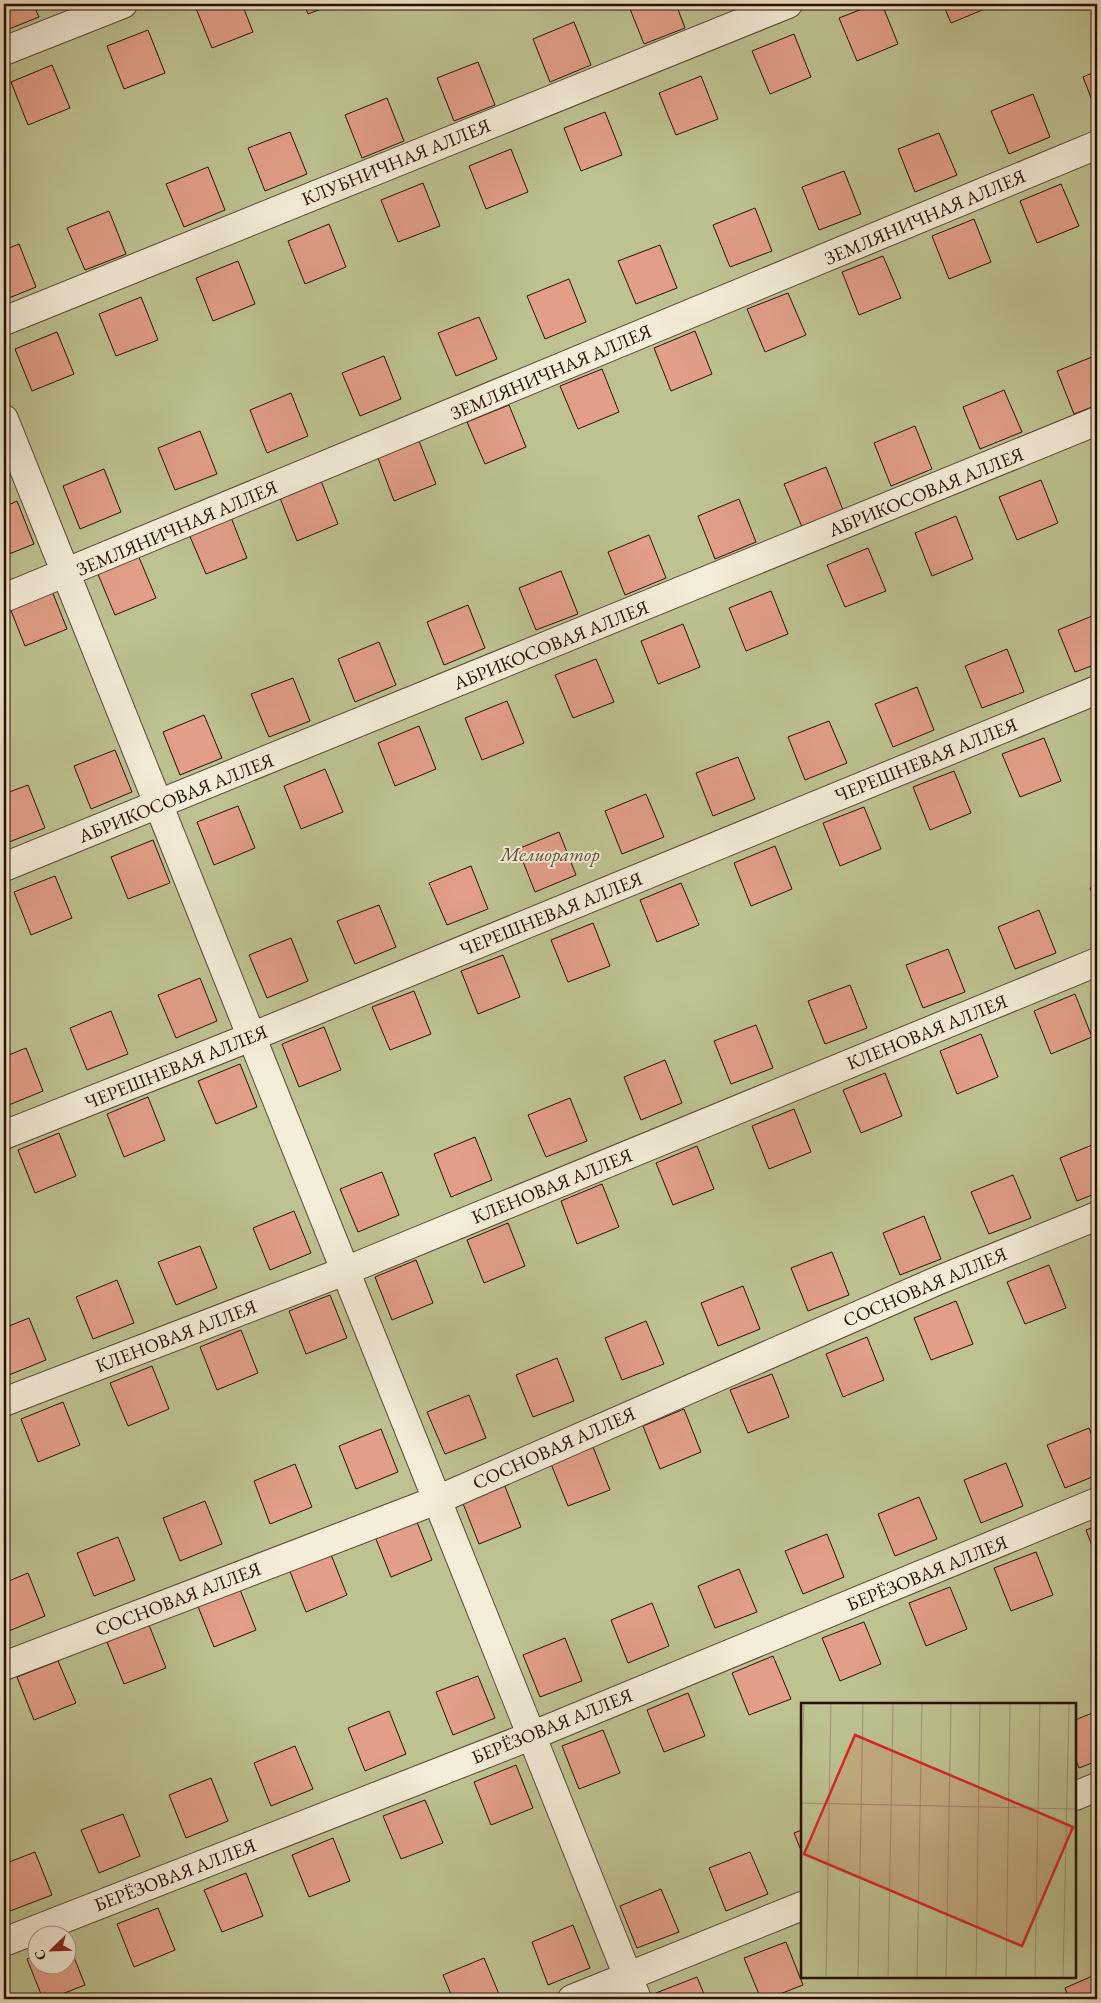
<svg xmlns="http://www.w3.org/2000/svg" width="1101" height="2003" viewBox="0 0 1101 2003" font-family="'EB Garamond',serif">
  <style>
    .green { fill: #bec291; stroke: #74684a; fill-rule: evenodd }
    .building { fill: #e29e87; stroke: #290e04 }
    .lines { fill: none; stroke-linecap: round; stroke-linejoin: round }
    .minor-casing { stroke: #5a4434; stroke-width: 30 }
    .minor { stroke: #f4edd9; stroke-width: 28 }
    .labels { text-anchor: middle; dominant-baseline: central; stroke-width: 4; stroke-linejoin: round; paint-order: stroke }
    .street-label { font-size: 19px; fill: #290e04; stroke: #f4edd9 }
    .park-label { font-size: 19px; font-style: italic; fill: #5d4d35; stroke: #f4edd9 }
    .inset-road { fill: none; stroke: #9f8e78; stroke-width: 1 }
    .view { fill: #d62828; fill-opacity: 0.15; stroke: #d62828; stroke-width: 2.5 }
    .inset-edge { fill: none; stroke: #290e04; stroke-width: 2.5 }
  </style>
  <rect width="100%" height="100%" fill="#eee4c5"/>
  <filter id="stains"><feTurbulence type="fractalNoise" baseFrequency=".004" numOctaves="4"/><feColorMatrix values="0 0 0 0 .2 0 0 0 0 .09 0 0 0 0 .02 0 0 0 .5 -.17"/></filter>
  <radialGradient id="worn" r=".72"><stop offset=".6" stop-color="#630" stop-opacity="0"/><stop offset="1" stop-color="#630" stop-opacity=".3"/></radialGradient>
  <path class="green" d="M4 4H1097V1999H4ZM802 1704H1075V1977H802ZM38 1936H68V1966H38Z"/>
  <path class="building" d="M4 4H33L39 17 4 31Z
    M199 4H242L253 32 212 48 195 6Z
    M304 4H334L308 14Z
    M628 4H676L685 28 644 44Z
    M731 4H752L734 11Z
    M875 4H882L898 44 857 61 839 18Z
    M943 4H991L992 6 951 23Z
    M574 22 591 65 550 82 533 39Z
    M148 30 165 73 124 89 107 46Z
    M794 34 811 77 770 94 752 51Z
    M478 62 495 105 454 121 437 78Z
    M52 65 70 108 28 125 11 82Z
    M1097 71V113L1083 77Z
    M701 76 718 119 676 135 659 93Z
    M1033 94 1050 137 1009 154 991 111Z
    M387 98 404 141 362 158 345 115Z
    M605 112 622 155 581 171 564 128Z
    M290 132 307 174 265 191 248 148Z
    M939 133 957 175 915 192 898 149Z
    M511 149 528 192 486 209 469 166Z
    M208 167 225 210 184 227 166 184Z
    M844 171 861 214 819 230 802 187Z
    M423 183 440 226 398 242 381 200Z
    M1061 184 1079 226 1037 243 1020 201Z
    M755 208 772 251 730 267 713 225Z
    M109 211 126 254 85 270 67 228Z
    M974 219 991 262 949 279 932 236Z
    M329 224 346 267 305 284 288 241Z
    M19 244 36 287 4 300V250Z
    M660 245 677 288 636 304 618 261Z
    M883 256 901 298 859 315 842 272Z
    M238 261 255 304 213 321 196 278Z
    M569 279 586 322 545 339 527 296Z
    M788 293 806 335 765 352 747 309Z
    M141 297 158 340 116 356 99 314Z
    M479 317 497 359 456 376 438 333Z
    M695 331 712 374 671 391 654 348Z
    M57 332 74 374 32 391 15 349Z
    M1097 355V405L1074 414 1057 371Z
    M384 356 401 399 360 416 342 373Z
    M602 369 619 412 578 429 560 386Z
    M1004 390 1022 432 980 449 963 407Z
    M291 393 308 436 267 453 250 410Z
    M509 405 526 447 485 464 467 422Z
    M915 426 932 469 891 486 874 443Z
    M200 431 217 474 175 490 158 448Z
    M419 441 436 484 394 501 378 458Z
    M826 467 843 510 802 527 784 484Z
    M104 469 121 512 80 529 63 486Z
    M1041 480 1058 523 1017 540 999 497Z
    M321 481 338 524 297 541 280 498Z
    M739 499 756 542 715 559 698 516Z
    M17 501 34 544 4 556V507Z
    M230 515 247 558 206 574 188 532Z
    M956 516 973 559 932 576 915 533Z
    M649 535 666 578 625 595 608 552Z
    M868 548 886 591 845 607 827 565Z
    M138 555 156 598 115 615 97 572Z
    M561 571 578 614 536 630 519 588Z
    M50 586 67 629 25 646 8 603Z
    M771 591 788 634 746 651 729 608Z
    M468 605 485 648 444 665 427 622Z
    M1097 614V664L1075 672 1058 630Z
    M683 624 700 667 658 684 641 641Z
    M379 642 396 685 355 702 338 659Z
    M1007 649 1024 692 982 708 965 666Z
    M596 659 614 702 573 718 555 675Z
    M293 678 310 721 269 737 251 694Z
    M917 687 934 730 893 747 875 704Z
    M507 701 524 743 482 760 465 718Z
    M204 715 222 758 180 775 163 732Z
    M829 721 847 763 805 780 788 737Z
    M419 726 436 769 395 786 378 743Z
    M1044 738 1061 781 1020 797 1002 754Z
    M115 750 132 792 91 809 74 766Z
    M738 757 755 799 713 816 696 773Z
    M325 769 343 812 301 829 284 786Z
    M954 771 971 813 930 830 913 787Z
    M28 785 45 828 4 844V794Z
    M646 794 664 837 622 854 605 811Z
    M238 806 255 848 214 865 197 822Z
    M864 807 881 849 840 866 823 823Z
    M559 832 576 875 535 892 518 849Z
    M153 840 170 883 128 899 111 857Z
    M775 846 792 889 751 906 734 863Z
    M471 866 488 909 447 925 429 883Z
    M55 876 72 918 31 935 14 892Z
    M681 883 699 925 657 942 640 900Z
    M1097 885V905L1090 888Z
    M379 905 396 947 355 964 337 921Z
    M1039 910 1056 953 1015 969 998 927Z
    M593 923 610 966 568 982 551 940Z
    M291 938 308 981 267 998 249 955Z
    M948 949 965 992 923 1008 906 965Z
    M503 955 520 997 478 1014 461 971Z
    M200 978 217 1021 176 1038 158 995Z
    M850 985 867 1028 825 1044 808 1001Z
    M414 991 431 1034 390 1050 372 1007Z
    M1075 994 1092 1037 1051 1054 1034 1011Z
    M111 1011 128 1054 87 1070 70 1028Z
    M756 1025 773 1068 731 1084 714 1041Z
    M324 1027 341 1070 299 1087 282 1044Z
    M981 1034 998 1077 957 1094 940 1051Z
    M26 1048 43 1091 4 1107V1057Z
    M665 1060 682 1103 641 1120 624 1077Z
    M240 1064 257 1107 216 1124 198 1081Z
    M885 1073 902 1116 861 1133 843 1090Z
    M148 1097 165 1140 124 1157 107 1114Z
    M570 1098 587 1141 546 1157 528 1115Z
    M794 1109 811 1152 769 1169 752 1126Z
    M59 1133 76 1176 35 1193 18 1150Z
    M475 1137 492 1180 451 1197 434 1154Z
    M1097 1143V1193L1077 1201 1060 1158Z
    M697 1146 714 1189 673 1205 656 1163Z
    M382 1172 399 1215 358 1232 340 1189Z
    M1013 1175 1031 1218 989 1234 971 1192Z
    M602 1184 619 1227 577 1244 561 1201Z
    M294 1211 311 1253 270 1270 253 1228Z
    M924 1216 941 1259 900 1275 883 1233Z
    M508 1223 525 1266 484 1283 467 1240Z
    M200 1246 217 1288 176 1305 158 1262Z
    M832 1252 849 1295 808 1311 791 1268Z
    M416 1260 433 1303 392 1320 375 1277Z
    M1049 1265 1066 1308 1025 1324 1007 1282Z
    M117 1280 134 1323 93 1339 76 1297Z
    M743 1286 760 1329 718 1346 701 1303Z
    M330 1295 347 1338 306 1354 289 1311Z
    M956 1301 973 1344 931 1360 914 1318Z
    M29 1318 46 1360 4 1377V1328Z
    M646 1321 664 1364 622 1380 605 1338Z
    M241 1330 258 1373 217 1390 200 1347Z
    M867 1337 884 1380 843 1397 826 1354Z
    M557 1358 574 1401 533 1417 516 1375Z
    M152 1366 169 1409 128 1426 110 1383Z
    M772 1374 789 1417 748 1433 730 1390Z
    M469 1395 486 1438 445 1454 427 1412Z
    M63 1402 80 1445 38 1462 21 1419Z
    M684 1409 701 1452 660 1469 643 1426Z
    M1089 1428 1097 1449V1475L1065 1488 1047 1445Z
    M381 1429 398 1472 356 1489 339 1446Z
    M593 1447 610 1490 568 1506 551 1464Z
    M1006 1463 1023 1506 981 1523 964 1480Z
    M295 1464 312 1507 270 1524 254 1481Z
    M504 1484 521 1527 479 1544 462 1501Z
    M919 1497 937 1539 895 1556 878 1514Z
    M205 1501 222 1544 180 1561 163 1518Z
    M415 1517 432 1560 391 1577 374 1534Z
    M1097 1526V1559L1086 1530Z
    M827 1534 844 1577 803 1594 785 1551Z
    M118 1537 135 1580 94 1596 77 1553Z
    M330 1552 347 1595 306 1612 289 1569Z
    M1036 1552 1053 1595 1011 1611 994 1568Z
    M739 1569 757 1612 715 1628 698 1586Z
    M28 1573 45 1616 4 1633V1583Z
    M239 1587 256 1630 214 1647 197 1604Z
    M950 1587 967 1629 926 1646 909 1603Z
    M652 1603 669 1646 628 1663 611 1620Z
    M864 1622 881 1664 840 1681 822 1638Z
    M149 1625 166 1668 124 1684 107 1642Z
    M565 1638 582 1681 540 1697 523 1655Z
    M773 1656 791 1699 749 1715 732 1673Z
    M58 1661 76 1703 34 1720 17 1677Z
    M478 1676 495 1718 453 1735 436 1692Z
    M688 1693 705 1736 664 1752 647 1710Z
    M389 1711 406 1754 365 1771 348 1728Z
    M1097 1711V1761L1079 1768 1075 1757V1720Z
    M603 1730 620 1773 579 1789 562 1746Z
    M295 1746 313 1789 271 1806 254 1763Z
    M516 1765 533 1808 491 1825 474 1782Z
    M211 1778 228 1821 186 1838 169 1795Z
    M425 1800 443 1843 401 1859 383 1816Z
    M123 1814 140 1856 99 1873 81 1830Z
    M802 1830V1853L794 1833Z
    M333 1838 350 1881 309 1897 292 1855Z
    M35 1852 52 1895 10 1911 4 1894V1864Z
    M750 1852 768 1894 726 1911 709 1868Z
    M246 1873 263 1916 222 1932 204 1890Z
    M661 1889 679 1932 637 1948 620 1906Z
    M158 1908 175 1950 134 1967 117 1924Z
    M573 1925 590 1968 548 1985 532 1942Z
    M68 1942 85 1985 49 1999H43L27 1959 38 1954V1966H68Z
    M786 1942 803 1985 767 1999H761L744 1958Z
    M484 1958 501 1999H453L443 1975Z
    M1097 1974V1999H1069L1065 1988Z
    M697 1977 706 1999H658L656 1993Z"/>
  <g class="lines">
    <g class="minor-casing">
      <path id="minor" d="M4 51 123 4
        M4 321 788 4
        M4 419 637 1999
        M4 598 1097 145
        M4 867 1097 421
        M4 1135 251 1037 1097 690
        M4 1402 345 1271 1097 962
        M4 1666 437 1500 939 1280 1097 1216
        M1075 1796 1097 1787
        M4 1942 531 1736 1097 1502
        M572 1999 802 1906"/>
    </g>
    <use href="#minor" class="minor"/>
  </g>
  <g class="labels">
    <g class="street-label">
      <text transform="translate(396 162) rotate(-22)">КЛУБНИЧНАЯ АЛЛЕЯ</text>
      <text transform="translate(925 217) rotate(-23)">ЗЕМЛЯНИЧНАЯ АЛЛЕЯ</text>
      <text transform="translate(551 372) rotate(-23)">ЗЕМЛЯНИЧНАЯ АЛЛЕЯ</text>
      <text transform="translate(926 492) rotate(-22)">АБРИКОСОВАЯ АЛЛЕЯ</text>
      <text transform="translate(177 528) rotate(-23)">ЗЕМЛЯНИЧНАЯ АЛЛЕЯ</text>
      <text transform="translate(551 645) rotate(-22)">АБРИКОСОВАЯ АЛЛЕЯ</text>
      <text transform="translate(926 760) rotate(-22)">ЧЕРЕШНЕВАЯ АЛЛЕЯ</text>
      <text transform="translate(176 798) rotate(-22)">АБРИКОСОВАЯ АЛЛЕЯ</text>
      <text transform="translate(551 914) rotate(-22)">ЧЕРЕШНЕВАЯ АЛЛЕЯ</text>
      <text transform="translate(927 1032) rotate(-22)">КЛЕНОВАЯ АЛЛЕЯ</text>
      <text transform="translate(176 1067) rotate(-22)">ЧЕРЕШНЕВАЯ АЛЛЕЯ</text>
      <text transform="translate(552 1186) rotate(-22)">КЛЕНОВАЯ АЛЛЕЯ</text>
      <text transform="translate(925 1287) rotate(-23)">СОСНОВАЯ АЛЛЕЯ</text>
      <text transform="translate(176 1336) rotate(-21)">КЛЕНОВАЯ АЛЛЕЯ</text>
      <text transform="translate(554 1448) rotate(-24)">СОСНОВАЯ АЛЛЕЯ</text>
      <text transform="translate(927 1573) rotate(-22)">БЕРЁЗОВАЯ АЛЛЕЯ</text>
      <text transform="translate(178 1599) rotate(-21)">СОСНОВАЯ АЛЛЕЯ</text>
      <text transform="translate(552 1726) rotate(-22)">БЕРЁЗОВАЯ АЛЛЕЯ</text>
      <text transform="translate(175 1875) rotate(-21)">БЕРЁЗОВАЯ АЛЛЕЯ</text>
    </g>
    <g class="park-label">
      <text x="550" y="854">Мелиоратор</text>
    </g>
  </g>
  <g transform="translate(801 1703)">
    <rect width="275" height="275" fill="#eee4c5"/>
    <path d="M0 0H275V275H0Z" fill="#bec291"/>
    <path class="inset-road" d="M0 74 3 0M0 100 275 106M25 275 30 0M57 275 62 0M87 275 92 0M116 275 121 0M145 275 150 0M175 275 179 0M205 275 209 0M234 275 239 0M262 275 268 0"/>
    <path class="view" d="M54 32 272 124 221 243 3 151Z"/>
    <rect width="275" height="275" class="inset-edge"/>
  </g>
  <rect width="1101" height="2003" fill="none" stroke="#eee4c5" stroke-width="20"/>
  <rect x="5" y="5" width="1091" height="1993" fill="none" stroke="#290e04" stroke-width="2.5"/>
  <rect x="10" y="10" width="1081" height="1983" fill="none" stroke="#290e04"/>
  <g transform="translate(52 1950) rotate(247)"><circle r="24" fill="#f4edd9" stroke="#a39484"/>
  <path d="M0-4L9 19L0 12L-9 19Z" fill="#8f2418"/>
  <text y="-8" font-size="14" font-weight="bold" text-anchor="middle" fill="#290e04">С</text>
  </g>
  <rect width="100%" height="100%" filter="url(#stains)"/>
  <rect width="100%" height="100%" fill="url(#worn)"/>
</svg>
